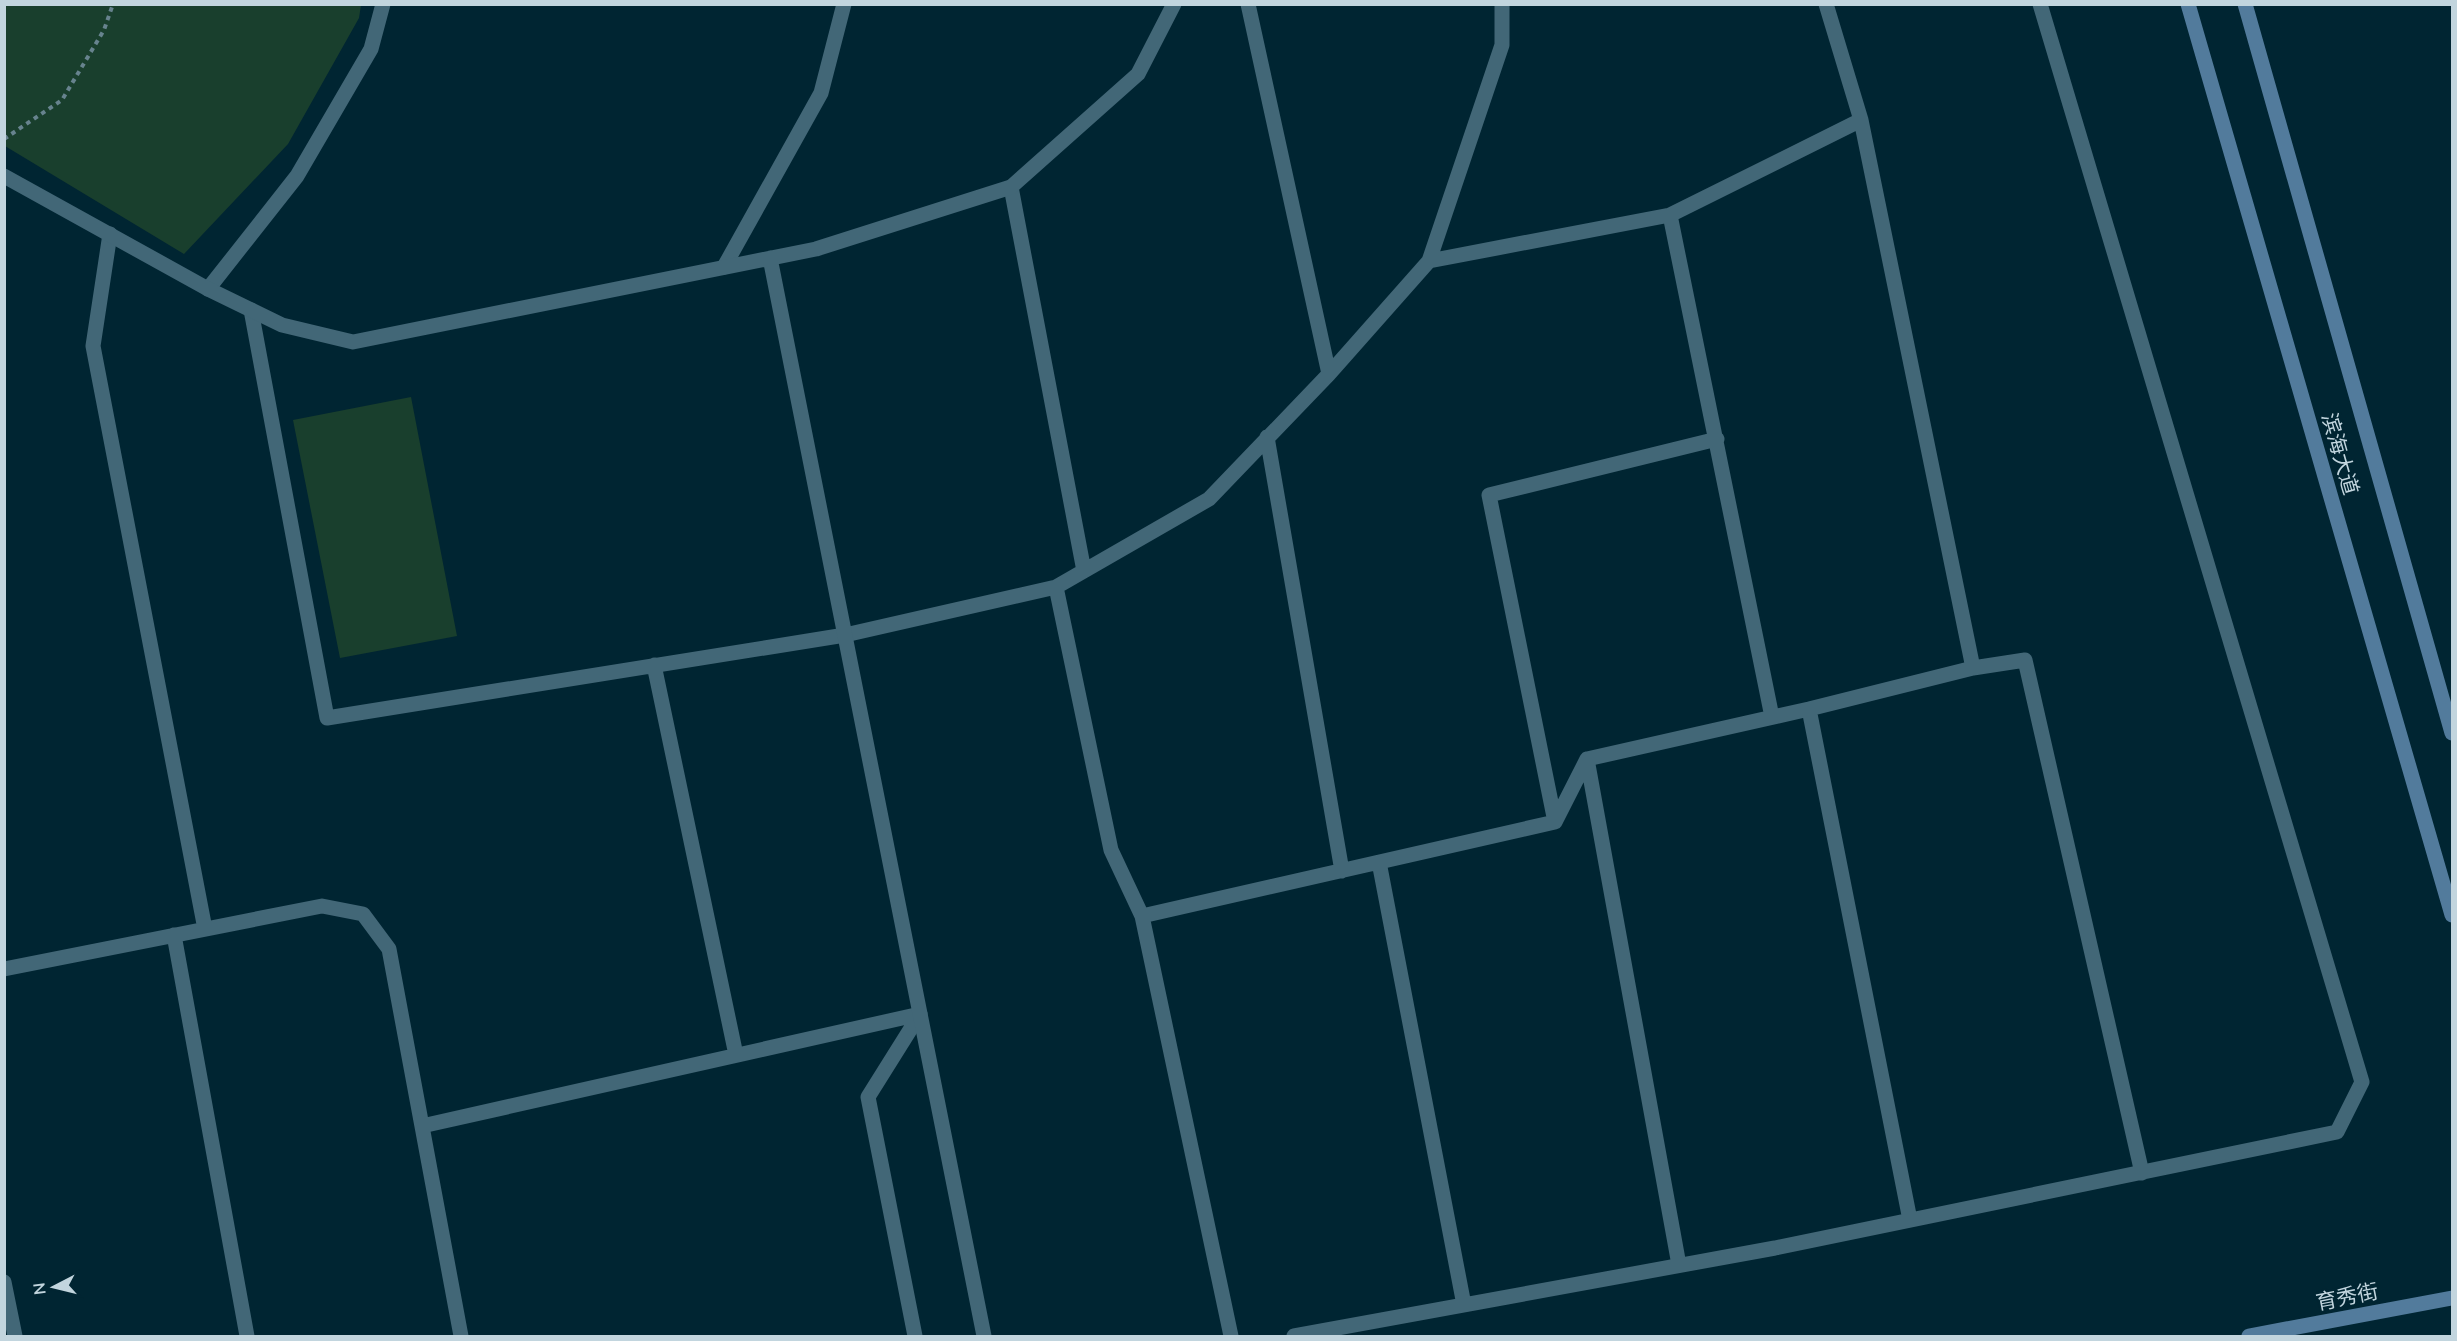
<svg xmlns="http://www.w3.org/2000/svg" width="2457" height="1341" viewBox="0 0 2457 1341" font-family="'Nunito Sans','Noto Sans SC',sans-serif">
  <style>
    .green { fill: #193f2d }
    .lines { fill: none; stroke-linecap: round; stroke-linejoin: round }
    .path { stroke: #67838e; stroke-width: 4; stroke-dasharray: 4.5 4.5; stroke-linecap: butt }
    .lane { stroke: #426777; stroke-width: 15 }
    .street { stroke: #426777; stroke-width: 15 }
    .secondary { stroke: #527b9c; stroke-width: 15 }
    .labels { text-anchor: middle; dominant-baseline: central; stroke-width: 4.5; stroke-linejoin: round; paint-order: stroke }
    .street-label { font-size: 21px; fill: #c2d5de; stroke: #002532 }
  </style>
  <rect width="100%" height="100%" fill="#002532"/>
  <path class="green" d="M4 5 5 4 361 5 359 18 288 144 184 254 5 146Z
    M411 397 457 636 340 658 293 420Z"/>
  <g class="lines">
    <path class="path" d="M4 139 62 100 104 30 113 4"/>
    <path class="lane" d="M1248 4 1329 374
      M1826 4 1861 120 1973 668 2025 660 2142 1173
      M1011 187 1084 571
      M1670 215 1772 717
      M110 234 93 346 205 929
      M1429 261 1670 215 1861 120
      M724 267 821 93 844 4
      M208 289 297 176 371 49 383 4
      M251 310 327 718 845 635 1056 587 1209 499 1329 374 1429 261 1502 45V4
      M1267 437 1342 871
      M1056 587 1111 850 1142 916 1555 822 1587 759 1809 709 1973 668
      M654 665 736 1055
      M1809 709 1910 1220
      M1587 759 1679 1265
      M1555 822 1489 495 1717 439
      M1379 862 1464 1305
      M1142 916 1231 1336
      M174 935 247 1336
      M4 969 322 906 363 914 389 949 461 1336
      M422 1126 920 1014
      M4 1282 15 1336
      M915 1336 868 1097 920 1014
      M1294 1336 1775 1248 2337 1132 2362 1082 2040 4"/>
    <path class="street" d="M4 176 208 289 282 325 353 342 816 249 1011 187 1138 74 1174 4
      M770 258 984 1336"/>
    <path class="secondary" d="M2188 4 2452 915
      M2245 4 2452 733
      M2249 1336 2452 1298"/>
  </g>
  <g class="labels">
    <g class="street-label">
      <text transform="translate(2340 454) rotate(74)">滨海大道</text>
      <text transform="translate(2347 1297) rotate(-11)">育秀街</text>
    </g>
  </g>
  <rect width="2457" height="1341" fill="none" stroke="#c2d5de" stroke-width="12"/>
  <g transform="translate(54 1287) rotate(263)" stroke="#002532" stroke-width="4.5" paint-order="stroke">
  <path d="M0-4.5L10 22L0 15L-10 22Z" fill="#c2d5de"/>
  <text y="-9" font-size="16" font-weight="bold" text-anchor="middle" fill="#c2d5de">N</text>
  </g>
</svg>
